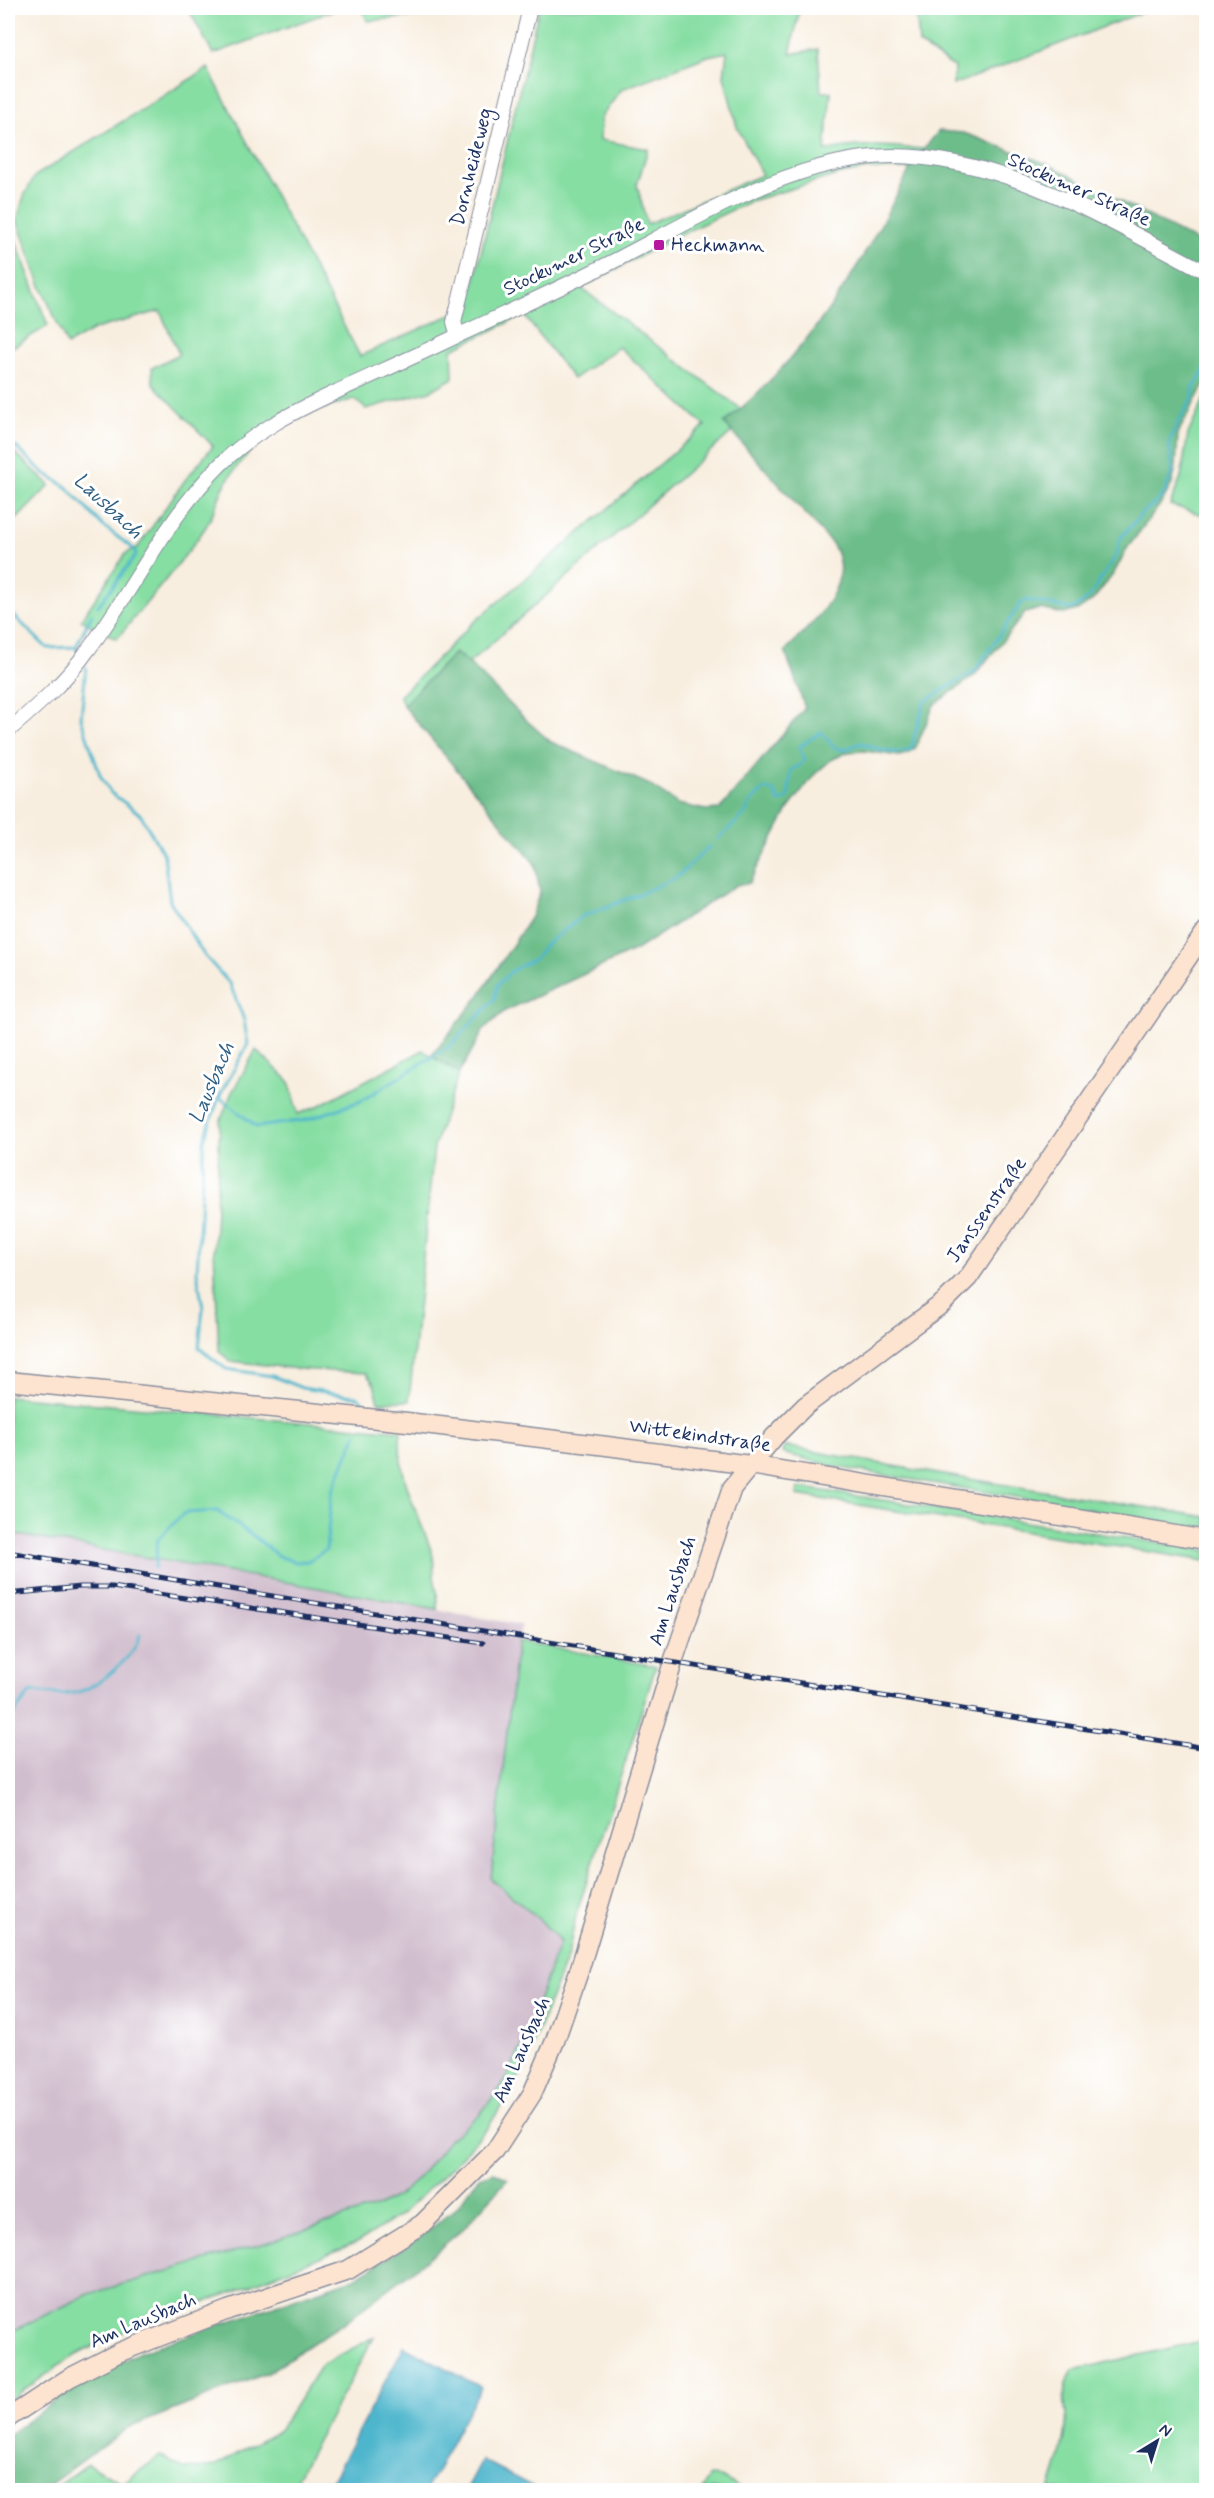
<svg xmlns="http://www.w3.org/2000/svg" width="1214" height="2498" viewBox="0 0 1214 2498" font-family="Mynerve,sans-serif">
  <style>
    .industrial { fill: #d0bdcd }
    .green { fill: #86dea3; stroke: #508680; stroke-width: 1.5; fill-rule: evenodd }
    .forest { fill: #6cbd89; stroke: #447674; stroke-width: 1.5 }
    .water { fill: #4eb6cc; stroke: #347295; stroke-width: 1.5 }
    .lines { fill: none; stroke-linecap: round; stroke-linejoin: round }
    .stream { stroke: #4eb6cc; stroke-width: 3 }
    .street-casing { stroke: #8a8e9e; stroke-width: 16 }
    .secondary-casing { stroke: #8a8e9e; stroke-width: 21 }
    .street { stroke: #fff; stroke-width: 14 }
    .secondary { stroke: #fde4d1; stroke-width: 18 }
    .rail-casing { stroke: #1b2f5e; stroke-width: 5 }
    .rail { stroke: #fff; stroke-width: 3; stroke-dasharray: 9; stroke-linecap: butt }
    .poi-dot { fill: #b5179e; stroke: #fff; stroke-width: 2 }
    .labels { text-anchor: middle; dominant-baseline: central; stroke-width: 6; stroke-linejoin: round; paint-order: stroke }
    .street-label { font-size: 20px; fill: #1b2f5e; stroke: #fff }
    .poi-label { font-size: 20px; fill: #1b2f5e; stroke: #fff; text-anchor: start }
    .water-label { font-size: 21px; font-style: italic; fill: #2d5e84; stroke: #fff }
  </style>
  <rect width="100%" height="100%" fill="#fff"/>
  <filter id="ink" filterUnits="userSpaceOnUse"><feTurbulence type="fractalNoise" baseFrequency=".0167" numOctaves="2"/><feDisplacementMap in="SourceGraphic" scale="12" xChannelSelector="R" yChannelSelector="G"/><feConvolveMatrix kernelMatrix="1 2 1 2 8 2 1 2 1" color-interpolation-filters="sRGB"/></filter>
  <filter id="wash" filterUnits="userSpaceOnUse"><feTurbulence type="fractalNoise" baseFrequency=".008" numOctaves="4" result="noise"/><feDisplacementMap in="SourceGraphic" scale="24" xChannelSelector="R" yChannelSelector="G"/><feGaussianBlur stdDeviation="1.35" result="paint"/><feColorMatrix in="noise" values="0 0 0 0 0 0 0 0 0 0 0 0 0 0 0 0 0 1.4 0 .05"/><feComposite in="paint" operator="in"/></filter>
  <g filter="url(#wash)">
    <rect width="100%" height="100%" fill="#f8eedf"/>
    <path class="industrial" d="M8 1533 522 1625 517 1641 491 1879 541 1921 560 1942 522 2045 504 2083 480 2114 449 2140 417 2180 399 2195 381 2205 272 2241 89 2294 8 2333Z"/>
    <path class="green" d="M188 8H340L213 54Z
      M362 8H502L367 21Z
      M539 8H800L790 54 818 49 821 92H831L825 151C858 142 890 147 924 149L909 169H868L837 175 751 201 681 234 581 288 741 409 724 423 732 432 469 663 455 653 403 705 400 696 473 623 705 426 619 347 573 379 524 315 452 349 453 378 430 391 366 409 354 399C299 416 262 427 229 478 218 494 215 515 203 531 177 569 145 603 117 639L81 620 125 554 138 547 185 480 213 446 153 384 152 368 179 354 160 311 95 329 67 345 40 284 17 220 24 196 35 176 208 68 360 356 468 307ZM727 52 724 76 737 127 762 175 647 224 637 185 648 149 600 140 601 117 622 89 708 56Z
      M916 8H1153L953 85 954 67 919 44Z
      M8 220 48 326 8 350Z
      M1206 395V516L1170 505 1181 477 1188 434Z
      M8 446 50 485 18 518 8 524Z
      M256 1050 289 1081 298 1114 318 1106 423 1050 459 1073 434 1147 409 1401 379 1402 374 1384 366 1373 298 1369 230 1361 219 1351 214 1250 220 1122 231 1094Z
      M8 1396 401 1431C395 1474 419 1514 432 1553 435 1560 433 1569 434 1576 436 1590 439 1593 437 1609L8 1533Z
      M784 1446 938 1474 1206 1517V1529L836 1467 782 1453Z
      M798 1487 1206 1550V1561L797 1495Z
      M517 1641 656 1666 576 1915 568 1955 521 2074 489 2126 455 2164 402 2214 358 2242 233 2292 114 2335 69 2359 8 2401V2333L89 2294 272 2241 381 2205 399 2195 417 2180 449 2140 480 2114 504 2083 522 2045 560 1942 541 1921 491 1879Z
      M374 2337 290 2490H51L88 2464 123 2483 160 2456 184 2469 216 2466 279 2430 321 2365Z
      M1206 2340V2490H1050C1057 2470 1064 2449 1066 2427 1068 2404 1057 2392 1074 2370Z
      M710 2476 721 2477 744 2490H705L702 2489Z"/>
    <path class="forest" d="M939 131 964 133 1050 165 1206 246V381L1178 433 1176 466 1172 484 1162 502 1128 547 1114 573 1093 600 1080 609 1064 614 1040 609 1025 613 974 676 934 705 916 747 910 753 899 756 865 751 848 752 831 760 815 774 789 808 749 883 736 885 636 950 505 1011 485 1028 459 1073 431 1056 479 996 531 917 540 892 535 864 403 705 455 653 469 663 526 720 551 742 648 784 678 804 706 810 720 809 805 708 785 651C811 624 857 586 833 545L724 423C778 379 823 323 859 263 877 233 893 202 909 171 916 157 929 143 939 131Z
      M494 2172 508 2179 463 2229 420 2265 345 2322 267 2373 128 2428 42 2490H8V2435L84 2381 140 2352 355 2278 422 2236 458 2206 479 2177Z"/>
    <path class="water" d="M404 2346 481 2387 426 2490H327Z
      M482 2460 539 2490H466Z"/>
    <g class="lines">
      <path class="stream" d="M8 440 43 472 67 487 102 525 135 550 136 555 98 606
        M8 610 47 648 76 647
        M77 650 76 647 92 614
        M86 667 81 718 100 775 111 793 140 814 164 855 170 901 204 955 230 984 244 1020 248 1044 219 1097 204 1140 197 1272 203 1308 199 1348 226 1369 272 1376 302 1388 358 1397 363 1402
        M718 839 745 814 750 803 764 789 774 791 779 802 788 798 791 770 800 765 805 759 800 751 799 747 821 732C838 753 837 753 861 743 876 748 895 757 911 749L924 702 975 671 1021 603 1027 600 1071 609 1081 604 1090 596 1117 554 1120 539 1143 512 1157 502 1164 493 1173 471 1169 443 1177 424 1193 397V389L1206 368
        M219 1097 257 1127 306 1120 361 1101 450 1046 494 1000 498 984 513 970 536 958 545 945 583 916 640 894 677 877 710 846
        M155 1568 158 1539 184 1513 217 1511 255 1537 278 1556 296 1562 308 1561 326 1550 332 1491 357 1433
        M8 1721 31 1692C45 1693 61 1696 74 1693 96 1689 135 1657 140 1635"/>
    </g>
  </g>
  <g filter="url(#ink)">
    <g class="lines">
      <g class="street-casing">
        <path id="street" d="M458 336 454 322 530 8
          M8 731C36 707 66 681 88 650 134 589 166 518 221 464 255 431 293 412 336 392 377 373 418 355 459 335 511 311 563 287 614 261 697 218 798 156 893 156 1006 157 1110 222 1206 272"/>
      </g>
      <g class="secondary-casing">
        <path id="secondary" d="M8 1381 407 1422 607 1446 750 1465 1206 1540
          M8 2418 69 2378 120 2352 228 2310 348 2270 422 2224 495 2151 532 2094 555 2041 579 1971 673 1662 732 1488 774 1437 805 1406 943 1303 968 1278 1206 931"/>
      </g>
      <use href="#street" class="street"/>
      <use href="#secondary" class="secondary"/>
      <g class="rail-casing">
        <path id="rail" d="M8 1552 664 1661 1206 1748
          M8 1594 80 1587H112L483 1643"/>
      </g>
      <use href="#rail" class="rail"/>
    </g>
  </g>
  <rect class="poi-dot" x="653" y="239" width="12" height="12" rx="3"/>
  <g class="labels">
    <g class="street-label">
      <text transform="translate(472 167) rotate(-76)">Dornheideweg</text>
      <text transform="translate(1079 190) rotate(24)">Stockumer Straße</text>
      <text transform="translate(574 257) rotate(-26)">Stockumer Straße</text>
      <text transform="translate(987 1210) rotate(-55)">Janssenstraße</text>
      <text transform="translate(700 1436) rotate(8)">Wittekindstraße</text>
      <text transform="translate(673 1591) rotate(-72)">Am Lausbach</text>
      <text transform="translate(522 2050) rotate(-66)">Am Lausbach</text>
      <text transform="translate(143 2321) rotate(-23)">Am Lausbach</text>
    </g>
    <g class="poi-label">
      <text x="671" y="245">Heckmann</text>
    </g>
    <g class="water-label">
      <text transform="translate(108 506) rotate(43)">Lausbach</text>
      <text transform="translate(212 1083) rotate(-67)">Lausbach</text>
    </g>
  </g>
  <rect width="1214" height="2498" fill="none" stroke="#fff" stroke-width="30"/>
  <g transform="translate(1157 2441) rotate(38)" stroke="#ffffff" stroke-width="4.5" paint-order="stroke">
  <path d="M0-4.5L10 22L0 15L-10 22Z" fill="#1b2f5e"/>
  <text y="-9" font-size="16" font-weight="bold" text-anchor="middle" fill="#1b2f5e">N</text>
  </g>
</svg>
